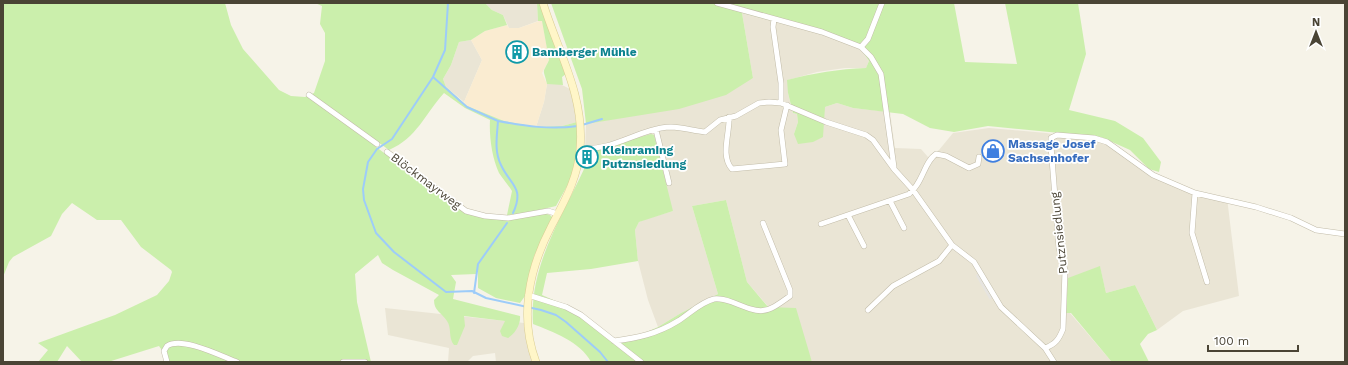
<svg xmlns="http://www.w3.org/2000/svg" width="1348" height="365" viewBox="0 0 1348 365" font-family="'Work Sans',sans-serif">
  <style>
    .residential { fill: #eae5d5 }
    .commercial { fill: #faecd1 }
    .green { fill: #cbefac }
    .parking { fill: #e6e4e0 }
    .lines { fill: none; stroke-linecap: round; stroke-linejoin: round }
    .stream { stroke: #9dccf9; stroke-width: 2 }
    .minor-casing { stroke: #c2bca9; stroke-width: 6 }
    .secondary-casing { stroke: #dacd92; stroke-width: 8 }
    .minor { stroke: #fff; stroke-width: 5 }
    .secondary { stroke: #fff6c8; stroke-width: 7 }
    .labels { text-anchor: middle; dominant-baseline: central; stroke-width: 3.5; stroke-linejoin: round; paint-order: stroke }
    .culture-label { font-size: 12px; font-weight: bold; fill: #0d838f; stroke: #fff; text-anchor: start }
    .shop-label { font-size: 12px; font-weight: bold; fill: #366cbe; stroke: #fff; text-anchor: start }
    .street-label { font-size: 12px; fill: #4a4435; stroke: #fff }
  </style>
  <rect width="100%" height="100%" fill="#f6f3e8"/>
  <path class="residential" d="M485 3H537L538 21 519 28H509L503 15 492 10Z
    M742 13 840 39 860 48 869 61 866 68H845L817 72 788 80V93L793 113 797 114 798 122 794 134 825 107 837 103 853 108 890 112 895 148 921 149 928 157 939 150 953 133 989 128 1046 133 1105 143 1159 180 1201 196 1227 198 1239 296 1183 311 1157 330 1135 285 1106 293 1100 267 1066 313H1070L1111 361 1110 362H812L809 354 747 282 726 200 692 206 718 294 681 313 658 327 648 300 638 261 635 230 639 222 646 219 673 211 629 141 585 152 586 124 624 117 753 78Z
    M471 40 482 60 464 102 446 87 443 79 451 65 459 42Z
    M547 84H560L572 90 577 122 562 126 536 127 544 102Z
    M385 308 524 323 532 362H496L495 353 473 356 467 362H448L449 348 388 335Z"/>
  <path class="commercial" d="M542 20 549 60 542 73 547 84 544 102 536 127 504 121 467 106 464 102 482 60 471 40 485 31 507 25 509 28H519Z"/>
  <path class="green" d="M3 3H225L231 25 243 49 279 90 291 96 305 97 314 93 325 61V33L320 24 322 6 315 3H485L492 10 503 15 507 25 485 31 471 40 459 42 451 65 443 79 446 87 467 106 504 121 536 127 562 126 577 122V151L571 179 556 206 526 213 507 215 512 191C508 185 503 179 499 173 492 158 489 136 490 120L465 108 444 93C425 114 417 138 389 150L378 142 375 146 448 202 471 214 505 220 543 213 550 215 553 218 534 256 525 296 520 303 496 298 478 288V270L476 274 451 275 456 282 453 299 520 316C521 324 515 334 508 338L502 336 500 331 505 321 464 316 465 326 457 345H454C448 338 452 328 447 321 441 312 434 311 434 300L439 295 393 270 382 263 378 255 355 274 357 302 371 362H170L159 346 108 362H82L67 346 57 362H38L48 350 38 343 115 315 157 295 169 281 172 272 171 270 141 247 121 220H97L72 203 62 214 51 236 13 257 9 262 3 277Z
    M537 3H541L566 74 562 77 563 85 547 84C543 67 542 75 549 60L542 21H538Z
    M551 3H954L965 62 1017 64 1005 3H1078L1086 54 1069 110 1115 121 1143 138 1161 162 1159 172 1149 169 1130 150 1101 137 988 126 954 132 930 128 903 114 853 108 837 103 825 107 823 137 813 142 798 144 794 134 798 122 797 114 793 113 788 93 787 80C814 73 839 69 866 68L869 61 860 48 840 39 742 13 753 78 726 95 679 109 586 124 582 89Z
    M651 134 654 135 673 211 639 222 635 230 638 261 591 269 547 273 542 295 576 310 615 339 642 334 658 327 681 313 718 294 692 206 726 200 747 282 768 307 796 308 812 362H591C581 342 553 332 533 324 529 266 561 219 585 167L587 152Z
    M1100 266 1106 293 1135 285 1157 330 1148 334 1140 344 1149 362H1110L1111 361 1071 313H1066L1068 278Z"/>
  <path class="parking" d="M978 273 992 297 990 300 976 276Z"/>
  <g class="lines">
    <path class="stream" d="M448 3 445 50 433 77 392 139 377 149 368 162 363 189 364 200 376 233 394 252 446 292 472 291 486 298 541 310 556 315 566 322 600 352 608 362
      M433 77 467 107 498 121C497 136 494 151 501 165 510 185 525 187 513 213
      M498 121C525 126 550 130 578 126
      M582 125 602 119
      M474 293 478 264 507 223"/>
    <g class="minor-casing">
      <path id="minor" d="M717 3 822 32 861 47 871 57 881 74 894 167
        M774 19 773 27 781 83V103
        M861 47 868 39 882 3
        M309 95 377 144
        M729 117C730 133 720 156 732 169L785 164 781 130 787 105
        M656 130 669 183
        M581 148C612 152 640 128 671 127 682 127 694 131 705 132L720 120 736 116 759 103 769 102 781 103 826 122 866 135 873 140 894 169 913 190 952 245 974 262 1001 307 1045 348C1056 344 1059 339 1063 329L1065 270 1059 248 1051 146V138L1057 135 1094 138 1107 142 1153 175 1195 193 1256 207 1291 218 1316 230 1345 234
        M387 152 466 211 485 216 508 218 548 211 558 214
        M1195 193 1192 233 1207 282
        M890 201 904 228
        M848 215 864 246
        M821 224 909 194C923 183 924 162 936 154L946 156 969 168 978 164 979 157
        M528 295 566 307 581 315 641 362
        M868 310 893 286 939 261 952 245
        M614 341C637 338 657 334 678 321 689 314 701 302 714 299 720 298 726 300 732 302 762 314 764 315 790 296V290L763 223
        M1045 348 1054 362
        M167 362 164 351 167 346C182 336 221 356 237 362
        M343 362H365"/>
    </g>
    <g class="secondary-casing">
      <path id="secondary" d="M536 362C519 317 529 269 551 227 564 202 578 178 580 149 585 96 558 52 543 3"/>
    </g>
    <use href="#minor" class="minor"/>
    <use href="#secondary" class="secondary"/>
  </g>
  <defs>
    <g id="building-ring" transform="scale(1.15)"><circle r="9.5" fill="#fff" stroke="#0f9aa8" stroke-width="1.5"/><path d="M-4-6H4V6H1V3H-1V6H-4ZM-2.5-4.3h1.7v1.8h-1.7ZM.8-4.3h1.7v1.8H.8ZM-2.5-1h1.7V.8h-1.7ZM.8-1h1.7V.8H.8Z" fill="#0f9aa8"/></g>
    <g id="shop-ring" transform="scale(1.15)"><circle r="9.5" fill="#fff" stroke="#3f7fe0" stroke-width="1.5"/><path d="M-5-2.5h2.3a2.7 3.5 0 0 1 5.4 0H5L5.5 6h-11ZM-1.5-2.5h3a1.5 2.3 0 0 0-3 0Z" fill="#3f7fe0"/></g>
  </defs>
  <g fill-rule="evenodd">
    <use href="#building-ring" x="517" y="52"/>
    <use href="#shop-ring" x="993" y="151"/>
    <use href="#building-ring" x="587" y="157"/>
  </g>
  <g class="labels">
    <g class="culture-label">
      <text x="532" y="52">Bamberger Mühle</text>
      <text x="602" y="150">Kleinraming<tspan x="602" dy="14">Putznsiedlung</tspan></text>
    </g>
    <g class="shop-label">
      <text x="1008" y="144">Massage Josef<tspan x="1008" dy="14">Sachsenhofer</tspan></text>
    </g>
    <g class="street-label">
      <text transform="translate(426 181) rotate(37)">Blöckmayrweg</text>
      <text transform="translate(1059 233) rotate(-96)">Putznsiedlung</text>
    </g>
  </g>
  <rect width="1348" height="365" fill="none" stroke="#4a4435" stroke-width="8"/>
  <g transform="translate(1316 32)" stroke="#ffffff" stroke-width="3" paint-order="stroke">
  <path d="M0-3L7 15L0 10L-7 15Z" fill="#4a4435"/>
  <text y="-6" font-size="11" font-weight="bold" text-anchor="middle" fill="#4a4435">N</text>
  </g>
  <path d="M1208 345v6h90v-6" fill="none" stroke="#4a4435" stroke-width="2"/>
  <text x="1214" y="345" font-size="12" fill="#4a4435" stroke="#ffffff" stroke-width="3" paint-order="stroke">100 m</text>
</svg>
